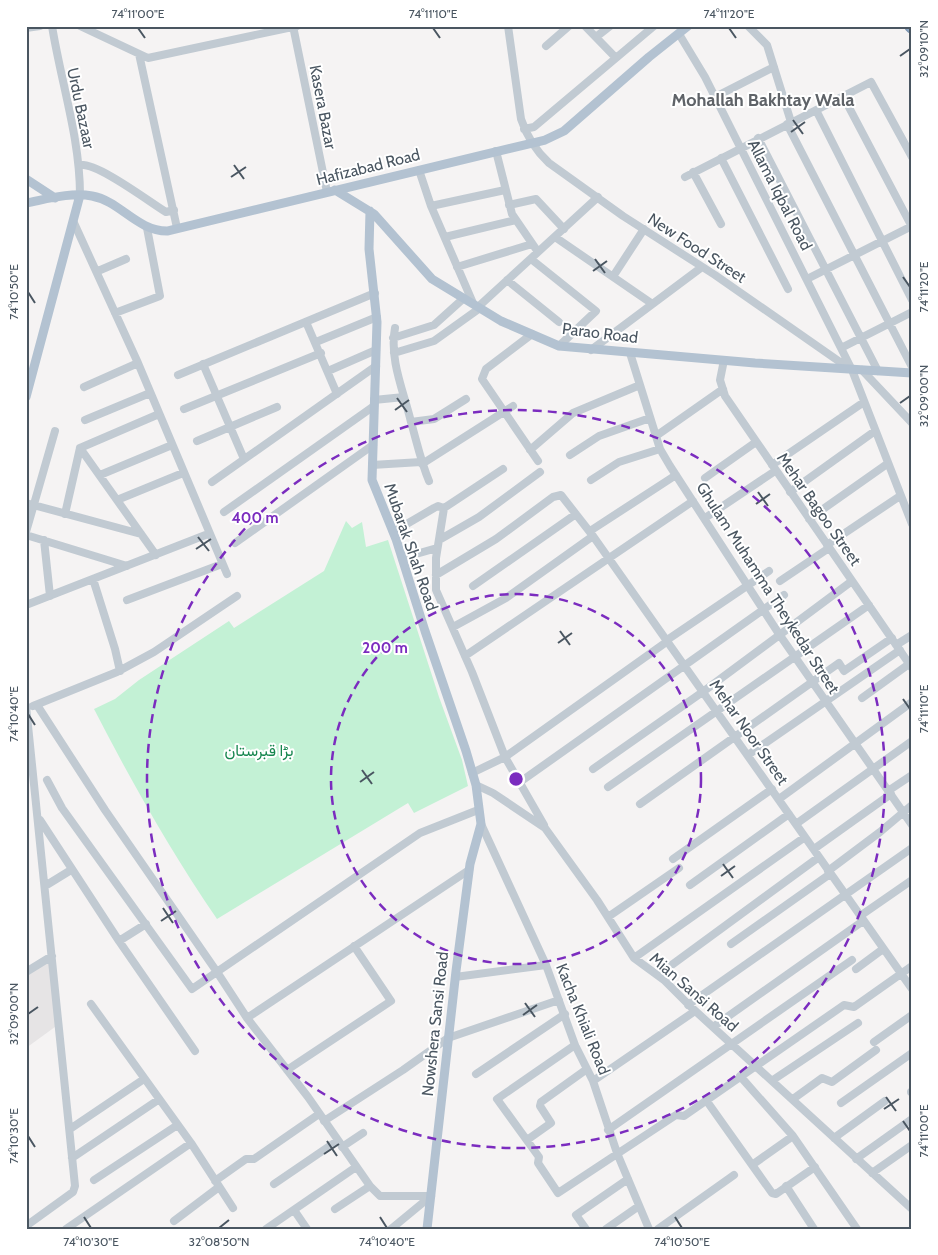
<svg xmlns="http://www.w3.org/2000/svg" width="938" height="1255" viewBox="0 0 938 1255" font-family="Cabin,Vazirmatn,sans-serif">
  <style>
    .education { fill: #e6e4e5 }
    .green { fill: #c3f1d5 }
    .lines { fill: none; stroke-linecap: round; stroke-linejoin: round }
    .highway-casing { stroke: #7690ad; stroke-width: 12 }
    .minor { stroke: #c1cad2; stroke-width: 8 }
    .major { stroke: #b3c2d1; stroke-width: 9 }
    .highway { stroke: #8ba5c1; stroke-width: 10 }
    .ticks { fill: none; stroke: #4a5661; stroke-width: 2 }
    .ring { fill: none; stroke: #7b2cbf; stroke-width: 2.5; stroke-dasharray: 9 6 }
    .labels { text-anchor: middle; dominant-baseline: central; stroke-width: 4; stroke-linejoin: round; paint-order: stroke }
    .street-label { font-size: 16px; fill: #4a5661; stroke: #fff }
    .park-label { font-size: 16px; fill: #17864f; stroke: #fff }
    .neighbourhood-label { font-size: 18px; font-weight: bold; fill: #5f6368; stroke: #fff }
    .centre { fill: #7b2cbf; stroke: #fff; stroke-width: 2.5 }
    .ring-label { font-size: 15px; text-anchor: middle; font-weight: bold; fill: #7b2cbf; stroke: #fff; stroke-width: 4; stroke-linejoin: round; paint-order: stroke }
    .neatline { fill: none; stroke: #4a5661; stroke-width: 2 }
    .ticks-label { font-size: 12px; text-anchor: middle; fill: #4a5661 }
  </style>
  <rect width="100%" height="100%" fill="#f5f3f3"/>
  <path class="education" d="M52 956 59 1024 26 1048V972Z"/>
  <path class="green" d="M346 521 352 528 362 522 366 547 388 540 439 697 462 760 468 786 414 813 408 803 217 919C171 852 131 781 94 709L115 699 139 680 229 621 234 628 324 571Z"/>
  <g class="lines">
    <g class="highway-casing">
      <path id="highway" d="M910 26 912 28"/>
    </g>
    <path class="minor" d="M52 26C61 82 80 138 80 195
      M80 26 148 58 297 26
      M293 26 327 192
      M508 26 521 119C527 137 536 151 549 163L623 216 715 275 850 369
      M585 26 616 58
      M748 26 767 45 791 122
      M26 28 40 26
      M679 34 705 77 852 370 912 524
      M596 37 610 26
      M546 46 569 26
      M139 54 177 228
      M843 96 912 227
      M715 97 774 67
      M816 110 912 300
      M787 124 912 367
      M524 129 534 127 654 26
      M758 138 878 371
      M496 151 512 214 538 252
      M721 158 788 289
      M79 165C97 162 148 201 166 212L174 210
      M419 170 431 206 473 303
      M693 172 721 224
      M685 177 871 82 912 157
      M509 205 536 199 564 229
      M431 206 505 190
      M74 223 138 363 227 574
      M445 237 516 220
      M555 237 651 303
      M531 259 596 311 559 346
      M457 267 532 244
      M98 271 126 259
      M614 275 644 229
      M807 279 912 226
      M507 280 559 322
      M478 307 598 197
      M115 313 160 296 147 228
      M306 322 337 394
      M395 328C389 360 404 392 411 422 417 443 421 462 429 481
      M532 334 486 369 482 379 538 461
      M393 338 434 325 464 298
      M316 342 377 317
      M841 348 912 312
      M591 350 702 267
      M394 353 434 341 480 308
      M630 353 660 449 670 466 779 634 912 825
      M724 360 720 380 725 396 912 668
      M203 364 244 459
      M862 370 912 423
      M328 371 376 350
      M178 375 375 293
      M84 387 138 363
      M374 400 404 397
      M184 409 321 353
      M85 420 150 393
      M411 422 434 419 466 399
      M656 436 723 389
      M197 441 277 407
      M80 448 159 414
      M530 450 573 413 640 385
      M570 455 599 436 650 418
      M422 464 513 406
      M372 465 421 462
      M772 465 864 402
      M503 469 444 508 436 558V590L472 672 505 757 544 825
      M100 475 172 445
      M705 478 756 442
      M591 480 619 462 660 449
      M212 482 376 366
      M790 492 875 431
      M117 500 183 473
      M26 503 141 534
      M224 512 374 406
      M65 514 80 448 156 555
      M705 518 775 471
      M809 519 887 464
      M590 531 676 475
      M26 532 55 431
      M393 532 434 508 438 506 444 508
      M26 535 127 566
      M44 540 50 596
      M439 540 479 517 540 472
      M235 543 373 445
      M827 545 900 496
      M402 558 437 548
      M436 575 496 539 553 497 561 495 593 536 912 989
      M93 579 115 649 120 671
      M780 581 829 548
      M473 586 576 514
      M127 600 222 564
      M26 605 208 534
      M453 627 506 598 593 536
      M896 645 912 635
      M465 656 693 501
      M862 698 909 664
      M37 705 105 810 217 972 247 1018 308 1097 370 1186 380 1196H431
      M26 706 75 1186 73 1192 26 1226
      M33 706 117 672 154 652 237 596
      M748 755 900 650
      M593 769 704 691 852 581
      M472 773 505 757 665 643 667 640 769 571
      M47 780 62 808 192 989 420 833 478 810
      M520 782 784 595
      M476 785 493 793 545 828 597 900 634 958 664 980 691 1007 912 1209
      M608 787 869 605
      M888 791 912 775
      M779 799 912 702
      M640 804 839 663 844 671 892 638
      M40 820 119 941 195 1051
      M481 824 546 965 575 1045 593 1081 617 1153 649 1229
      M796 824 912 741
      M814 849 891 794
      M673 859 772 789
      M828 871 880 832 912 805
      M690 885 789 814
      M45 886 71 870
      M860 916 912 880
      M608 917 679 868
      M119 941 146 924
      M731 944 830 874
      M634 958 805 837
      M856 969 883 949
      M26 972 52 956
      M658 975 819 857
      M455 977 546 965
      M91 1004 191 1143 233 1208
      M688 1005 912 848
      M247 1018 469 870
      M713 1027 863 921
      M874 1042 912 1015
      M575 1045 497 1099 539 1157 538 1163 558 1193 676 1115 684 1116 844 1005 854 1007 912 966
      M287 1070 391 1001 354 946
      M476 1074 565 1014
      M740 1076 793 1136 857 1229
      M773 1080 858 1023
      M593 1081 695 1011
      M911 1092H912
      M793 1099 822 1078 832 1082 876 1050
      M706 1100 772 1193 776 1194 815 1167
      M841 1103 912 1053
      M324 1121 403 1070 448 1038 559 1000
      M70 1129 144 1079
      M608 1130 852 960
      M834 1138 885 1101
      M527 1140 551 1123 540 1106 541 1102 587 1069
      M342 1147 363 1133
      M72 1158 158 1100
      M856 1159 912 1119
      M752 1165 793 1136
      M872 1173 912 1145
      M94 1180 176 1126
      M215 1181 246 1159H254L319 1114
      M274 1184 337 1141
      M786 1186 814 1229
      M335 1209 370 1186
      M294 1210 307 1229
      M174 1221 219 1187
      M66 1229 191 1143
      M266 1229 356 1167
      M391 1229 431 1196
      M586 1229 576 1215 628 1179
      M606 1229 639 1206
      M658 1229 734 1175"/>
    <path class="major" d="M26 179 55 198
      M335 190 374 214 432 279 501 321 559 346 755 363 912 373
      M26 203C47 199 71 192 92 196 120 201 137 231 167 231L545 140 564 131 649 57 688 26
      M370 211 369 249 377 322 372 480 396 539 425 631 466 751 476 785 481 824 470 864 456 971 427 1229
      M26 397 80 195"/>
    <use href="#highway" class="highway"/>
  </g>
  <path class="ticks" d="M138 28 145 38M433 28 440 38M729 28 736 38M900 56 910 49M793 120 803 134M791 132 805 122M234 165 244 179M231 177 246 167M595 259 605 273M593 271 607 261M903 277 910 287M28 292 35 303M397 398 407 412M900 403 910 396M395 410 409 400M758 492 768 506M756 504 770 494M198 537 209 551M196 549 211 539M560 631 570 645M558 643 572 633M903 699 910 709M28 714 35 725M362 770 372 784M360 782 374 772M723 864 733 878M721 876 735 866M163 908 173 923M161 921 176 911M525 1003 535 1017M28 1014 38 1007M523 1015 537 1005M886 1097 896 1111M884 1109 899 1099M903 1121 910 1131M28 1136 35 1147M327 1141 337 1156M324 1154 339 1144M84 1217 91 1228M380 1217 387 1228M675 1217 682 1228M219 1228 229 1220"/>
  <g class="ring">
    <circle cx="516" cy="779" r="185"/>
    <circle cx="516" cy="779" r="369"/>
  </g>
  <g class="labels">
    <g class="street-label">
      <text transform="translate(323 107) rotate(79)">Kasera Bazar</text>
      <text transform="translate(81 108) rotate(78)">Urdu Bazaar</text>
      <text transform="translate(368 167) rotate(-14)">Hafizabad Road</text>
      <text transform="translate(780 195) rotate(63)">Allama Iqbal Road</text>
      <text transform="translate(697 248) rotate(33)">New Food Street</text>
      <text transform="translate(600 333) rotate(7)">Parao Road</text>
      <text transform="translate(819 509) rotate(55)">Mehar Bagoo Street</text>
      <text transform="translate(411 547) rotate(71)">Mubarak Shah Road</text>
      <text transform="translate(768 588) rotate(57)">Ghulam Muhamma Theykedar Street</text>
      <text transform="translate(749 732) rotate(55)">Mehar Noor Street</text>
      <text transform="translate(694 992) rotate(41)">Mian Sansi Road</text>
      <text transform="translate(583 1019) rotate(68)">Kacha Khiali Road</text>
      <text transform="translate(435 1024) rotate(-84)">Nowshera Sansi Road</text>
    </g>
    <g class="park-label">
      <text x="259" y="750">بڑا قبرستان</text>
    </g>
    <g class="neighbourhood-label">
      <text x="763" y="100">Mohallah Bakhtay Wala</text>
    </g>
  </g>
  <circle cx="516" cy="779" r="8" class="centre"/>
  <g class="ring-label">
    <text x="255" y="523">400 m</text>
    <text x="385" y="653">200 m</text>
  </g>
  <rect width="938" height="1255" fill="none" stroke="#ffffff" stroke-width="55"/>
  <rect x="28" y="28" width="882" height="1200" class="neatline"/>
  <g class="ticks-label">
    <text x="138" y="18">74°11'00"E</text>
    <text x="433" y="18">74°11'10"E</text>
    <text x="729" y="18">74°11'20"E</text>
    <text transform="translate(924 49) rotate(-90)" y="4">32°09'10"N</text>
    <text transform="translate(924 287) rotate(-90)" y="4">74°11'20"E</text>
    <text transform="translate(14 292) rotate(-90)" y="4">74°10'50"E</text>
    <text transform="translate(924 396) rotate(-90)" y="4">32°09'00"N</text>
    <text transform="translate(924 709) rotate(-90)" y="4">74°11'10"E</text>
    <text transform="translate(14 714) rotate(-90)" y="4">74°10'40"E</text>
    <text transform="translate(14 1014) rotate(-90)" y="4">32°09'00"N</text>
    <text transform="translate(924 1131) rotate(-90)" y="4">74°11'00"E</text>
    <text transform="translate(14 1136) rotate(-90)" y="4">74°10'30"E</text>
    <text x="91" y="1246">74°10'30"E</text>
    <text x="219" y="1246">32°08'50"N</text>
    <text x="387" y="1246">74°10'40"E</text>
    <text x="682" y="1246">74°10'50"E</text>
  </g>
</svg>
